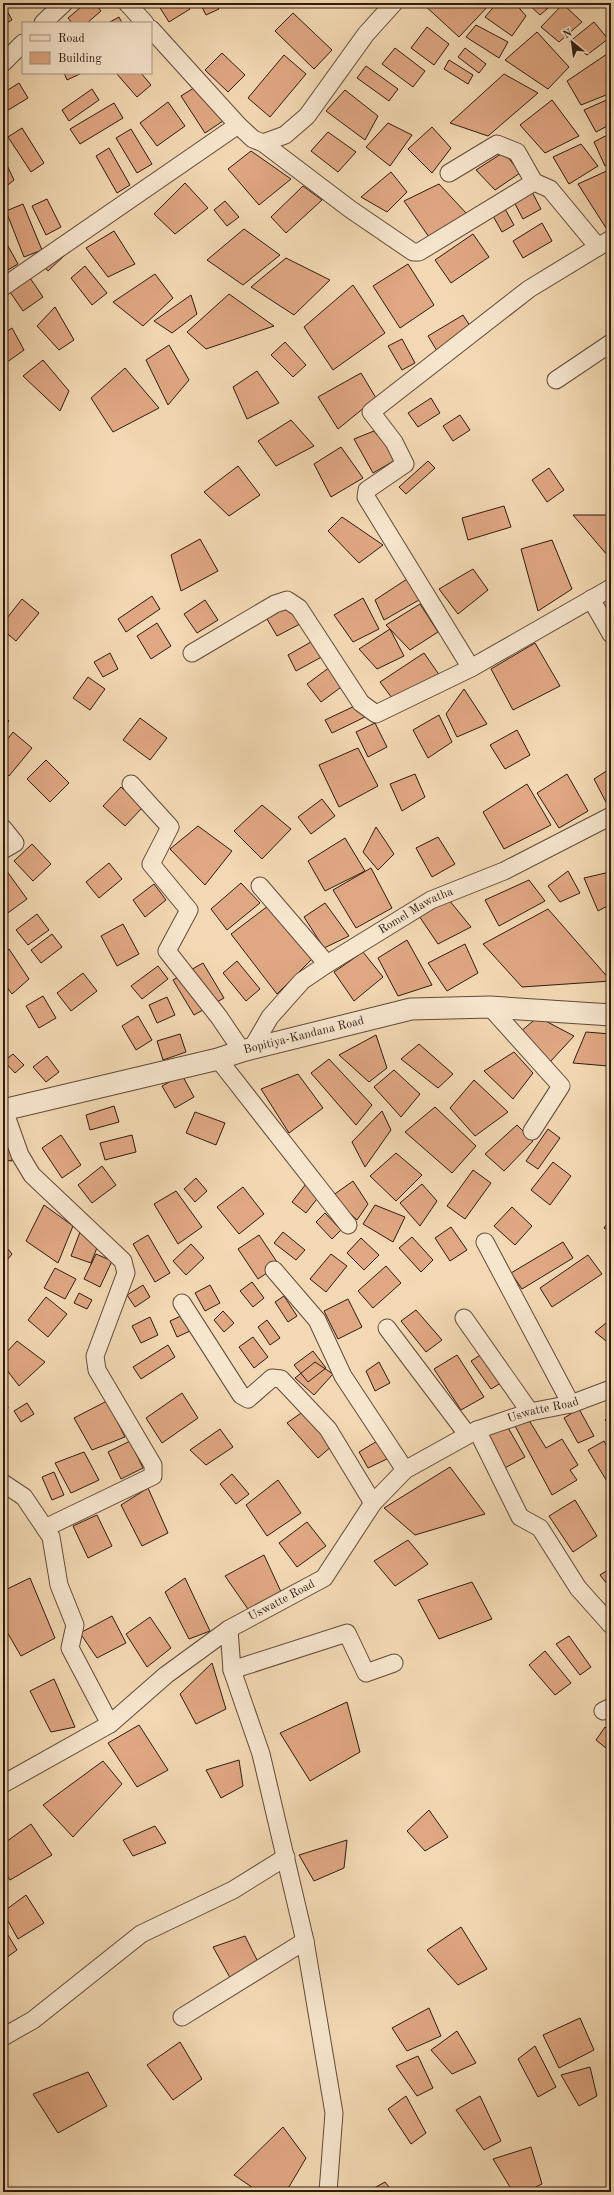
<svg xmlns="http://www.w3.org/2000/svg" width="614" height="2195" viewBox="0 0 614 2195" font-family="'Old Standard TT',serif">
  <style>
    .building { fill: #e0a783; stroke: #301b12 }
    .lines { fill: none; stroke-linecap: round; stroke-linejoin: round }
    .minor-casing { stroke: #614a3a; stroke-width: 19 }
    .tertiary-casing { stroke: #614a3a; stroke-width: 23 }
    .minor { stroke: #f7e6ce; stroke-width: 17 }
    .tertiary { stroke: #f7e6ce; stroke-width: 21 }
    .labels { text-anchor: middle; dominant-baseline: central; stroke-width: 3; stroke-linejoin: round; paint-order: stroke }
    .street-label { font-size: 12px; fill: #301b12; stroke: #f7e6ce }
  </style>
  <rect width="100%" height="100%" fill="#f3d9b3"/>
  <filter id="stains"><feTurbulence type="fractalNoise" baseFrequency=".005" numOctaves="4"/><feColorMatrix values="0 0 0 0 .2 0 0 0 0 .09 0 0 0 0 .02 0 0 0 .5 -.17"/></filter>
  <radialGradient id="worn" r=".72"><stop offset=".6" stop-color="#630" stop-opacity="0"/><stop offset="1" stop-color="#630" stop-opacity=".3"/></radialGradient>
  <path class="building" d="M86 3H95L101 11 87 23H72L68 18Z
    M157 3H186L190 9 169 22Z
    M200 3H216L219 9 206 15Z
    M422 3H491L459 37Z
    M497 3H515L526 16 512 36 485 17Z
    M527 3H554L540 15Z
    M563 4 582 22 559 42 541 27Z
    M3 7H5L12 20 3 25Z
    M293 13 332 50 314 69 275 31Z
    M119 17 122 23H108Z
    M594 22 608 39 587 55 569 42Z
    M476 25 508 42 499 58 466 37Z
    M427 27 449 44 434 65 411 48Z
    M537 32 569 67 548 89 505 60Z
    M395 48 425 71 413 87 382 64Z
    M465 48 486 64 479 73 458 57Z
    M222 53 245 75 228 92 205 70Z
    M607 54 611 64V93L581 105 567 81Z
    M284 55 306 74 270 117 248 98Z
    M449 60 473 75 468 84 444 69Z
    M366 66 398 89 389 101 357 78Z
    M64 73H82L67 80Z
    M116 73H141L151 85 137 97Z
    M504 74 538 93 488 136 450 123Z
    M205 81 229 117 205 133 181 96Z
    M19 83 28 98 5 112 3 108V93Z
    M92 89 99 100 69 121 62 110Z
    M345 90 378 116 365 140 326 111Z
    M611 98V124L596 132 584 110Z
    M552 100 579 136 545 153 520 125Z
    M168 102 185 126 157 146 140 123Z
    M114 103 123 118 80 144 70 129Z
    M388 123 412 135 390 166 366 147Z
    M432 127 451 148 432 173 408 149Z
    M22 128 44 163 31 172 8 137Z
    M131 129 152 164 137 173 116 138Z
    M328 132 356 152 338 172 311 151Z
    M611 133V163L605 166 594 142Z
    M581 144 598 166 569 184 553 157Z
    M109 148 130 185 117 193 96 156Z
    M251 151 291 179 259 205 228 169Z
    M504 152 520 173 495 190 476 170Z
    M3 157 14 180 3 189Z
    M611 169V225L606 228 578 184Z
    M391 172 407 192 387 212 361 197Z
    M185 183 208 208 175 234 154 214Z
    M439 184 467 214 429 237 404 201Z
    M303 186 322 200 286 233 271 217Z
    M532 192 541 209 523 219 514 202Z
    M47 199 61 227 46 235 32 206Z
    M225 201 239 217 227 226 214 210Z
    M23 204 42 250 24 257 6 211Z
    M505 209 514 225 502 232 493 216Z
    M542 223 552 241 523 258 513 241Z
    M244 229 280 255 243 285 207 260Z
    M114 231 135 264 108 277 86 248Z
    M473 234 489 257 451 283 435 260Z
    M4 239 18 264 6 271 3 266Z
    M66 254 48 271 42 264Z
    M286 258 330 280 294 315 251 287Z
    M408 264 434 305 400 328 373 286Z
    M85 266 107 293 92 305 71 278Z
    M155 274 173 298 143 326 113 302Z
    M28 275 43 297 23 311 8 289Z
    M353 285 385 333 333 370 304 327Z
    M229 294 274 326 206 349 187 332Z
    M191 295 197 314 172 333 154 321Z
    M55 307 74 340 59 350 37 326Z
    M463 315 472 329 437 351 428 336Z
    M12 328 24 350 3 365V334Z
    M402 339 415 363 402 370 388 346Z
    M285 342 306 365 293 377 271 355Z
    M169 345 189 380 168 405 146 360Z
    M43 360 69 391 60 411 23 376Z
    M125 368 159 408 113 432 91 398Z
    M257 371 279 403 247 419 233 387Z
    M361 373 376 398 338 429 318 397Z
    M431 398 440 413 418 427 408 413Z
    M460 415 470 430 453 441 443 426Z
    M291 420 314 446 276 466 258 441Z
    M374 431 397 459 373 473 354 439Z
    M341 447 363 478 331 497 314 464Z
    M428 461 435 468 406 494 399 487Z
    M238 466 260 495 229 516 204 492Z
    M549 468 564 490 547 502 532 480Z
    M504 506 511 527 468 540 462 518Z
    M573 515H611V554L608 556Z
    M342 517 383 545 359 563 328 531Z
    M200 539 218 571 181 591 171 555Z
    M552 540 572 589 538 611 521 549Z
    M473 569 488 590 458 614 439 589Z
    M407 579 419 600 384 620 375 600Z
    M152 596 160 609 126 632 118 619Z
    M363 598 379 629 353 642 334 615Z
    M22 599 39 613 16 641 3 630V623Z
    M205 600 218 620 197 633 184 614Z
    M287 600 300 624 277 636 264 614Z
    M420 604 438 632 410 650 386 625Z
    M157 623 171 646 151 659 137 636Z
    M390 629 404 656 377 669 359 649Z
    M318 638 327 654 296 671 288 655Z
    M535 643 560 686 513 710 491 669Z
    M110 653 118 669 103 677 94 662Z
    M424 653 440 676 395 702 380 682Z
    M334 664 348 682 321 702 307 684Z
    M88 677 105 689 90 710 73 698Z
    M464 689 487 724 457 737 446 714Z
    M361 703 367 716 332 733 325 720Z
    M3 715 9 721 3 728Z
    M439 715 452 742 428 758 413 730Z
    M140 718 167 738 150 760 123 740Z
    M375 723 387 747 368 757 356 732Z
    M517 730 530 755 505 769 490 745Z
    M13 732 32 748 9 776 3 771V745Z
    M358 748 378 786 339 807 319 765Z
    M46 760 69 783 50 802 27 779Z
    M611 768V807L609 808 594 779Z
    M415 774 425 797 402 811 390 784Z
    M567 774 588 811 559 828 537 793Z
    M527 784 551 825 504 849 483 812Z
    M121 787 142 808 125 826 103 806Z
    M322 799 335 816 311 834 298 817Z
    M262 805 291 829 262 859 234 831Z
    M198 826 232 851 205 885 170 849Z
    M376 827 394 854 378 870 363 852Z
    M438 837 455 864 432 877 416 848Z
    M345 838 365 871 325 891 308 861Z
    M32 844 51 864 33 881 14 861Z
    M109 863 122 879 99 898 86 882Z
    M371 868 392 908 356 928 333 890Z
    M6 870 27 899 5 915 3 912V872Z
    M568 871 580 893 560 902 548 886Z
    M610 872 611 904 598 911 584 878Z
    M529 880 545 901 499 926 485 900Z
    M241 883 260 903 227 930 211 909Z
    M154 884 166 900 145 917 133 900Z
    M449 900 471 927 438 944 419 916Z
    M325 903 349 936 324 948 304 917Z
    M268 906 312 959 277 994 231 934Z
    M548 909 611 981 522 987 483 944Z
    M37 914 49 930 28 945 16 930Z
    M123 924 139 954 117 966 101 936Z
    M52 934 62 947 41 963 31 950Z
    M407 940 432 985 398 996 378 958Z
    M465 944 478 973 447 991 428 963Z
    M9 949 29 979 12 994 3 982V954Z
    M363 952 383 977 354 1001 334 972Z
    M237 961 260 989 246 1001 223 973Z
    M203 963 224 998 194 1015 173 980Z
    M158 966 168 979 142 999 131 986Z
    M83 973 97 991 71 1011 57 993Z
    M43 996 56 1018 39 1028 26 1006Z
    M167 997 175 1015 157 1023 149 1005Z
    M138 1016 152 1040 136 1050 122 1026Z
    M538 1017 574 1036 550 1062 520 1032Z
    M586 1032 611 1034V1062L608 1066 573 1063Z
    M180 1034 186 1052 163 1060 157 1041Z
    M376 1035 387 1068 369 1082 339 1055Z
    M419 1044 453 1074 438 1088 401 1059Z
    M514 1052 533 1073 513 1099 484 1071Z
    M13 1054 24 1065 15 1073 4 1061Z
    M47 1056 59 1072 46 1082 33 1067Z
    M329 1059 372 1105 356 1125 311 1073Z
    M394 1070 420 1094 401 1117 374 1087Z
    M298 1074 323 1108 289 1133 261 1089Z
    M182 1075 194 1097 175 1108 162 1086Z
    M474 1080 508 1112 475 1136 450 1108Z
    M114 1106 119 1122 90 1130 86 1115Z
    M435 1107 476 1146 452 1173 405 1132Z
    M382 1111 391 1130 365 1167 352 1142Z
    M195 1112 225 1123 216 1145 186 1133Z
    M517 1125 533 1141 504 1171 485 1154Z
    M3 1127 15 1128 12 1161 3 1160Z
    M548 1129 560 1138 538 1169 526 1161Z
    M61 1135 81 1165 62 1178 42 1148Z
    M132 1135 136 1152 105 1160 100 1143Z
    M396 1153 422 1175 396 1201 370 1176Z
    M553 1162 571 1176 550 1205 531 1190Z
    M102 1166 116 1185 92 1203 78 1185Z
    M473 1170 491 1183 465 1219 447 1206Z
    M196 1178 207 1191 195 1202 184 1189Z
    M353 1181 368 1204 357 1220 332 1196Z
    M306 1184 320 1195 306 1213 292 1202Z
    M422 1184 437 1201 420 1226 400 1203Z
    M243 1187 264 1214 239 1234 217 1207Z
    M176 1191 202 1227 178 1244 154 1204Z
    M44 1205 73 1226 58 1263 26 1241Z
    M375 1205 405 1217 393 1242 363 1224Z
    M512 1207 532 1226 515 1245 494 1226Z
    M325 1213 341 1230 332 1239 316 1222Z
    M611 1218V1233L604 1228Z
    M451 1227 467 1250 450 1261 435 1238Z
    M80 1232 100 1240 91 1263 71 1256Z
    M283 1232 305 1250 296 1260 274 1243Z
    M148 1235 170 1273 155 1282 133 1244Z
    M259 1235 279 1265 258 1279 238 1249Z
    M412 1237 433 1260 421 1272 399 1248Z
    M361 1238 379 1255 364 1270 347 1253Z
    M563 1242 573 1258 522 1289 511 1273Z
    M3 1243 12 1254 3 1265Z
    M191 1244 204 1258 186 1275 173 1261Z
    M96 1254 112 1261 100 1287 84 1279Z
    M331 1254 347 1266 326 1292 310 1279Z
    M588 1255 602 1274 552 1307 540 1288Z
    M386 1266 401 1283 373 1308 358 1291Z
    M55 1268 76 1279 65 1299 44 1288Z
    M252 1282 264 1298 253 1307 240 1291Z
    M143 1285 150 1297 135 1307 127 1295Z
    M210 1285 220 1303 205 1311 195 1293Z
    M79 1293 92 1300 87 1309 74 1303Z
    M284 1296 297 1316 288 1322 275 1302Z
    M46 1297 67 1314 48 1337 28 1320Z
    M348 1299 362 1327 338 1339 324 1311Z
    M416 1310 442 1340 426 1352 401 1321Z
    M223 1311 234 1323 224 1332 214 1320Z
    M183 1315 190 1331 177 1337 170 1321Z
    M150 1317 158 1335 141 1343 132 1326Z
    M267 1320 280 1338 270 1345 258 1327Z
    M606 1323 611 1328V1345L595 1332Z
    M253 1337 268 1357 254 1368 239 1347Z
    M17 1341 45 1362 19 1386 3 1365V1356Z
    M168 1345 175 1357 141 1379 133 1367Z
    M313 1351 326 1368 308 1382 294 1365Z
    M482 1354 501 1383 491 1389 471 1361Z
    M457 1355 484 1397 461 1410 434 1369Z
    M315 1362 333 1374 314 1395 295 1378Z
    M379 1362 390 1383 375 1391 366 1371Z
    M182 1393 198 1418 162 1443 146 1418Z
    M3 1394 8 1408 3 1410Z
    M107 1401 125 1437 92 1450 74 1418Z
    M27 1403 34 1414 21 1422 14 1411Z
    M579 1409 594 1436 578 1443 564 1418Z
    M304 1411 332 1446 318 1458 287 1423Z
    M611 1415V1426L605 1420Z
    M527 1417 546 1448 562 1439 578 1465 570 1470 577 1480 552 1495 514 1424Z
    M507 1426 525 1457 503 1469 488 1435Z
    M220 1429 233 1447 206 1465 190 1450Z
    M379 1440 389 1458 368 1468 359 1452Z
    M130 1441 143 1468 121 1479 108 1452Z
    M604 1441 611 1454V1488L588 1450Z
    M84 1452 99 1480 71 1493 55 1463Z
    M450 1467 485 1514 415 1535 384 1508Z
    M54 1472 64 1495 52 1500 42 1477Z
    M232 1474 249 1494 236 1504 220 1484Z
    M278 1480 301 1513 267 1536 246 1505Z
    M148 1488 168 1533 142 1546 121 1505Z
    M575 1500 597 1536 573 1552 549 1516Z
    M97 1515 112 1546 88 1558 73 1526Z
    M307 1522 326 1546 297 1567 279 1543Z
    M408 1540 428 1564 395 1586 374 1561Z
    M264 1555 282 1594 250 1612 225 1576Z
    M611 1568V1589L600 1575Z
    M30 1578 55 1638 21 1656 3 1625V1591Z
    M185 1578 210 1631 189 1639 165 1592Z
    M472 1582 492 1619 439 1639 418 1600Z
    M112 1616 126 1643 97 1658 80 1633Z
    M150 1617 171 1648 147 1667 126 1634Z
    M569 1636 591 1667 580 1675 556 1644Z
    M545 1651 571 1683 555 1695 529 1665Z
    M212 1663 226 1709 196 1724 180 1694Z
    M54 1679 75 1727 51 1732 30 1691Z
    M347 1702 360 1752 310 1781 280 1733Z
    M139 1725 168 1770 137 1787 108 1743Z
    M605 1727 611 1733V1752L596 1740Z
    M239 1760 243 1786 221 1798 206 1770Z
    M103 1761 122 1784 73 1837 43 1805Z
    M429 1810 448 1837 425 1851 407 1831Z
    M31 1824 52 1855 10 1880 3 1870V1844Z
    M155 1826 166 1843 133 1856 123 1840Z
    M347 1840 344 1868 314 1881 299 1855Z
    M26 1895 44 1923 18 1939 3 1912Z
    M3 1927 17 1950 3 1960Z
    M461 1927 487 1969 458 1985 427 1950Z
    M245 1936 260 1966 233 1983 213 1947Z
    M429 2008 441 2036 407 2051 392 2028Z
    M580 2018 594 2050 559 2068 543 2035Z
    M457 2031 476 2063 452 2074 431 2050Z
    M180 2042 202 2079 173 2100 147 2065Z
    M535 2046 556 2087 538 2097 518 2059Z
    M418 2056 433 2088 417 2096 396 2066Z
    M590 2067 597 2096 579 2106 561 2075Z
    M88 2072 107 2106 58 2133 33 2094Z
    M406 2096 426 2133 411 2144 388 2109Z
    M480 2096 501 2141 484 2150 456 2110Z
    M283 2127 306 2158 286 2192H259L234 2175Z
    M531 2147 542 2184 526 2192H513L493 2159Z
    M385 2182 393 2192H367Z
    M449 2188 482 2189V2192H450Z"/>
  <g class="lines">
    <g class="minor-casing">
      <g id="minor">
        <path d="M127 3 145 23"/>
        <path d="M43 23 64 3"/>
        <path d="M151 29 238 125 253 139 263 143 350 209 413 252H419L534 182 550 189 598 247"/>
        <path d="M3 63 23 43"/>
        <path d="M263 143 285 135 307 116 366 34 394 3"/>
        <path d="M449 173 497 144 517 152 534 182"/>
        <path d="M3 287 238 125"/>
        <path d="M556 380 611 343"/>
        <path d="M591 599 611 634"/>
        <path d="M192 653 275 604 287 600 299 608 361 703 376 714 471 668 611 588"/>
        <path d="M471 668 366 497 367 490 405 464 394 442 371 412 529 289 611 239"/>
        <path d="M131 784 170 827 151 864 189 910 167 951 219 1017 242 1051"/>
        <path d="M3 828 15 843 3 850"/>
        <path d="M260 886 327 964"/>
        <path d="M490 1007 561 1086 532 1131"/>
        <path id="s1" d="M252 1048 270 1017 302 981 327 964 431 900 504 871 611 816"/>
        <path d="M218 1059 348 1225"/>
        <path d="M4 1110 20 1155 32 1175 123 1261 126 1273 95 1356 97 1370 153 1465V1476L45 1528"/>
        <path d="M485 1242 571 1404"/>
        <path d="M274 1270 317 1320 343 1376 405 1470"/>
        <path d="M182 1303 241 1395 248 1399 272 1378 281 1379 328 1429 373 1503"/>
        <path d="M464 1318 530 1412"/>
        <path d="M387 1328 467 1434"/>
        <path d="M477 1430 520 1517 540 1528 578 1588 611 1625"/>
        <path d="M3 1483 24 1497 51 1537 59 1585 75 1625 70 1648 110 1724"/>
        <path d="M229 1629 232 1670 261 1754 305 1941 334 2113 328 2192"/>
        <path d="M232 1670 347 1633 366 1673 394 1663"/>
        <path d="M603 1711 611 1707"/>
        <path id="s2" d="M3 1784 110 1724 166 1675 229 1629 324 1578 373 1503 405 1470 477 1430 530 1412 571 1404 611 1389"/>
        <path d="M182 2017 305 1941"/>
        <path d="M3 2037 33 2020 141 1934 233 1890 286 1857"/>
      </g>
    </g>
    <g class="tertiary-casing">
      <g id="tertiary">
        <path id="s3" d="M3 1110 218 1059 242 1051 411 1009 490 1007 611 1015"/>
      </g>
    </g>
    <use href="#minor" class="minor"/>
    <use href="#tertiary" class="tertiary"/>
  </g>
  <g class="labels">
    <g class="street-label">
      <text stroke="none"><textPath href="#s1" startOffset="218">Romel Mawatha</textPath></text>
      <text stroke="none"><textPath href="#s3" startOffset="310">Bopitiya-Kandana Road</textPath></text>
      <text stroke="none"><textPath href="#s2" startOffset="670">Uswatte Road</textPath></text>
      <text stroke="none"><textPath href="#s2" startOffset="335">Uswatte Road</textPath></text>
    </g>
  </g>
  <rect width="614" height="2195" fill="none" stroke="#f3d9b3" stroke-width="16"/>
  <rect x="4" y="4" width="606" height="2187" fill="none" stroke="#301b12" stroke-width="2"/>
  <rect x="8" y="8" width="598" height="2179" fill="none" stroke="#301b12"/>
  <rect x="22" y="22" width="130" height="52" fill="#f7e6ce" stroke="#a79583"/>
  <rect x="30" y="35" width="20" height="6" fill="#f7e6ce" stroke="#a79583"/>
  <text x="58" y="42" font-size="12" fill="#301b12">Road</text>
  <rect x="30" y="52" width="20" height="12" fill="#e0a783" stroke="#a79583"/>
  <text x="58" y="62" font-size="12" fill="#301b12">Building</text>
  <g transform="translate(572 42) rotate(331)" stroke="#f7e6ce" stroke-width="3" paint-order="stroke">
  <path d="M0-3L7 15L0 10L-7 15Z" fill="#301b12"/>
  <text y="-6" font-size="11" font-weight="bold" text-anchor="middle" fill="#301b12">N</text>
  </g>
  <rect width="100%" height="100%" filter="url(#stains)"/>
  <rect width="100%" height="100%" fill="url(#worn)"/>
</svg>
